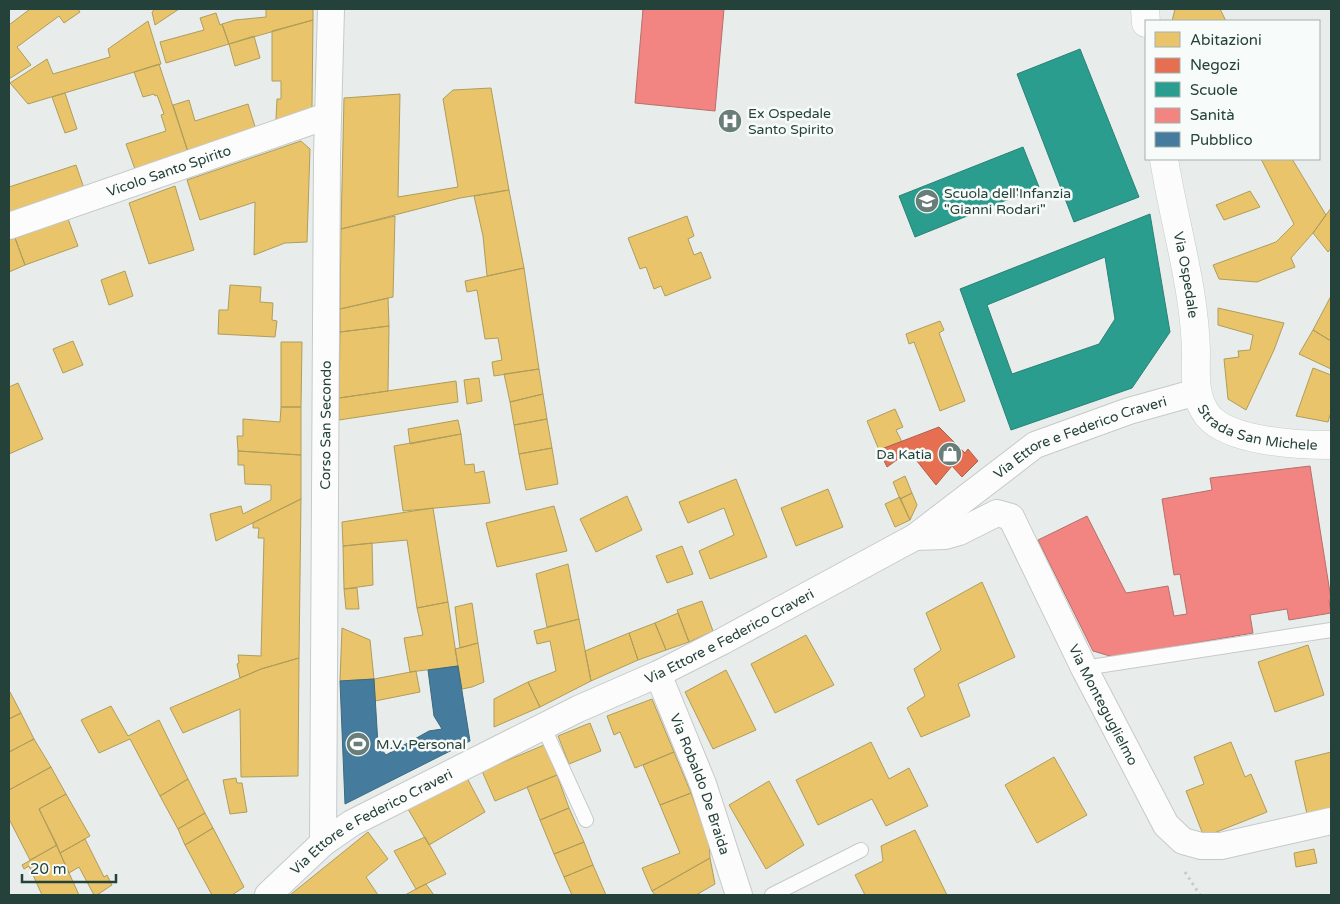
<svg xmlns="http://www.w3.org/2000/svg" width="1340" height="904" viewBox="0 0 1340 904" font-family="'Varela Round',sans-serif">
  <style>
    .homes { fill: #e9c46a; stroke: #ae9d5c }
    .shops { fill: #e76f51; stroke: #ac624a }
    .schools { fill: #2a9d8f; stroke: #288276; fill-rule: evenodd }
    .health { fill: #f28482; stroke: #b4706c }
    .public { fill: #457b9d; stroke: #3b6a7f }
    .lines { fill: none; stroke-linecap: round; stroke-linejoin: round }
    .lane-casing { stroke: #c5cac8; stroke-width: 16 }
    .street-casing { stroke: #c5cac8; stroke-width: 28 }
    .secondary-casing { stroke: #c3cbc8; stroke-width: 29 }
    .path { stroke: #c3ccca; stroke-width: 3; stroke-dasharray: 2.5 4; stroke-linecap: butt }
    .lane { stroke: #fcfcfc; stroke-width: 14 }
    .street { stroke: #fcfcfc; stroke-width: 26 }
    .secondary { stroke: #fcfcfc; stroke-width: 28 }
    .labels { text-anchor: middle; dominant-baseline: central; stroke-width: 5; stroke-linejoin: round; paint-order: stroke }
    .poi-label { font-size: 14px; fill: #24423a; stroke: #f7fbf9; text-anchor: start }
    .street-label { font-size: 14px; fill: #24423a; stroke: #f7fbf9 }
  </style>
  <rect width="100%" height="100%" fill="#e8edeb"/>
  <path class="homes" d="M30 9H78L80 12 64 23 59 16 17 47 31 65 9 79V25Z
    M155 9H179L155 25 152 12Z
    M266 9H313V20L229 44 222 24 235 20 266 17Z
    M1175 9H1220L1226 21H1172Z
    M216 13 220 25 222 24 229 44 166 63 160 42 204 30 200 18Z
    M313 20 312 107 297 119H276L277 99H281V81H272V31Z
    M148 21 161 64 28 104 10 83 47 59 53 74 110 57 108 49Z
    M254 36 260 58 235 66 229 44Z
    M159 64 189 155 136 172 126 144 166 131 161 115 164 114 157 95 155 96 154 94 143 97 134 72Z
    M491 88 509 190 460 198 341 229 344 98 400 94 398 197 458 187 443 99 453 90Z
    M65 93 77 129 65 133 52 97Z
    M189 100 195 121 248 104 257 133 189 155 173 105Z
    M301 141 310 149 307 242 285 243 254 255 255 202 200 220 187 180Z
    M1261 159H1292L1326 215 1313 233 1291 258 1295 267 1257 282 1219 279 1213 265 1276 242 1294 224Z
    M76 165 86 194 9 217V187Z
    M175 186 194 250 149 264 129 203Z
    M509 190 524 268 487 276 483 236 474 196Z
    M1250 191 1260 207 1224 220 1216 205Z
    M1331 208V248L1328 252 1313 233Z
    M395 216 393 297 340 309 341 229Z
    M687 216 694 236 688 239 694 255 701 252 711 278 665 296 661 286 654 289 646 267 640 269 628 238Z
    M68 219 78 246 25 265 15 238Z
    M15 238 25 265 9 272V240Z
    M524 268 539 369 494 376 492 362 502 360 498 338 485 339 477 290 467 292 465 281Z
    M125 271 133 296 109 305 101 280Z
    M230 285 261 287 260 302 273 303 272 320 277 321 275 337 218 334 219 310H228Z
    M1331 296V341L1313 330Z
    M388 298 389 326 340 332V309Z
    M1218 308 1284 323 1274 350 1246 410 1228 399 1224 359 1239 357 1238 351 1250 350 1253 335 1218 325Z
    M940 321 944 330 939 333 965 401 940 411 914 342 909 344 906 334Z
    M389 326 388 391 339 398 340 332Z
    M1313 330 1331 341V369L1299 354Z
    M73 341 83 365 63 373 53 349Z
    M281 342H302L301 407H281Z
    M1313 368 1331 375V412L1328 422 1296 416Z
    M539 369 543 394 510 402 504 374Z
    M479 378 482 401 467 404 464 380Z
    M456 381 458 402 339 420V398Z
    M18 383 43 439 9 454V387Z
    M543 394 547 419 514 425 510 402Z
    M281 407H301V455L238 451 237 436H243V419L280 422Z
    M895 409 903 427 896 430 902 442 879 450 867 421Z
    M547 419 552 448 519 454 514 425Z
    M458 420 461 434 410 444 408 429Z
    M461 434 465 465 474 464 475 473 484 471 490 503 403 511 394 446Z
    M552 448 558 484 526 490 519 454Z
    M238 451 301 455V499L216 541 210 514 241 506 243 514 271 500V485L245 484 244 465H238Z
    M905 476 912 493 900 499 893 482Z
    M736 479 767 557 710 579 699 551 734 535 724 508 688 523 679 502Z
    M828 489 843 527 796 546 781 508Z
    M912 493 917 505 910 520 900 499Z
    M627 496 642 530 596 552 580 519Z
    M900 497 910 520 895 527 885 504Z
    M301 499 299 658 261 669 240 678 237 664 239 663 238 655 261 656 264 538H258L259 528H253V523Z
    M554 506 567 551 497 567 486 523Z
    M433 508 448 602 417 608 407 540 343 546 342 522Z
    M372 543 373 585 344 589 343 546Z
    M682 546 693 574 667 583 656 556Z
    M568 564 579 619 547 627 536 574Z
    M982 582 1015 657 958 684 970 716 921 737 907 708 925 696 914 669 941 650 926 613Z
    M357 588 359 609H346L344 589Z
    M702 601 713 631 689 642 677 610Z
    M448 602 458 666 410 672 404 638 423 635 417 608Z
    M472 603 478 643 460 648 455 607Z
    M678 613 689 642 666 650 655 623Z
    M579 619 591 681 540 707 528 682 556 671 550 641 537 644 534 631Z
    M655 623 666 650 638 660 629 633Z
    M342 628 370 640 374 679 340 681Z
    M629 633 638 660 591 681 585 651Z
    M806 635 834 685 775 713 751 664Z
    M478 643 484 682 472 687 462 689 455 649Z
    M1308 645 1324 695 1275 712 1258 662Z
    M299 658 298 776 241 777 240 709 183 733 170 708 261 669Z
    M726 670 756 730 713 749 685 692Z
    M416 671 420 692 375 701 374 679Z
    M528 682 540 707 494 727V699Z
    M10 692 21 713 9 719V693Z
    M652 699 674 752 635 768 620 732 614 735 607 716Z
    M111 706 128 736 159 720 188 779 160 796 130 739 99 753 81 720Z
    M21 713 34 739 9 752V719Z
    M590 723 601 751 569 764 558 736Z
    M34 739 51 767 9 790V752Z
    M871 742 889 779 909 768 928 806 886 826 872 799 818 825 796 780Z
    M1231 742 1245 777 1251 774 1267 812 1204 837 1186 791 1204 784 1194 757Z
    M544 745 557 775 495 801 482 771Z
    M674 752 691 793 660 805 643 765Z
    M1331 752V809L1307 814 1295 761Z
    M1054 757 1087 815 1037 843 1005 785Z
    M51 767 66 794 39 809 57 845 30 860 9 819V790Z
    M557 775 569 808 540 820 527 787Z
    M236 778 237 783H242L247 812 230 814 223 780Z
    M467 778 485 812 429 845 408 809Z
    M188 779 205 813 178 829 160 796Z
    M769 781 804 845 766 869 729 805Z
    M691 793 709 843 710 858 652 891 642 868 680 853 660 805Z
    M66 794 90 836 60 853 39 809Z
    M569 808 584 842 554 854 540 820Z
    M205 813 213 828 185 845 178 829Z
    M213 828 244 887 232 895H212L185 845Z
    M915 830 947 895H865L855 875 883 861 881 846Z
    M368 832 388 859 366 877 378 895H290Z
    M425 837 446 874 416 889 394 851Z
    M85 839 104 877 107 875 112 885 97 895H94L79 867 69 873 60 853Z
    M584 842 593 865 564 877 554 854Z
    M57 845 60 853 79 895H42L29 866 24 869 22 865Z
    M1314 849 1317 863 1296 867 1294 853Z
    M710 858 715 884 696 895H655L652 891Z
    M593 865 606 895H572L564 877Z
    M426 884 434 895H405L416 889Z"/>
  <path class="shops" d="M939 427 965 453 968 449 978 461 962 477 952 466 936 485 909 451 887 467 879 450Z"/>
  <path class="schools" d="M1080 49 1139 197 1074 222 1017 74Z
    M1023 147 1039 187 915 237 899 196Z
    M1150 214 1170 332 1132 388 1011 430 960 289ZM1105 257 1115 319 1099 344 1012 374 987 305Z"/>
  <path class="health" d="M643 9H724L715 111 635 103Z
    M1310 466 1331 599 1329 600 1331 613 1289 620 1287 609 1250 615 1253 633 1119 656H1110L1093 651 1038 540 1087 516 1126 593 1168 586 1174 616 1187 614 1180 574 1174 575 1162 499 1212 490 1210 478Z"/>
  <path class="public" d="M458 666 470 741 345 804 340 681 374 679 378 745 386 755 429 731 442 729 434 716 428 670Z"/>
  <g class="lines">
    <g class="lane-casing">
      <path id="lane" d="M1084 668 1331 630
        M543 726 586 820
        M772 895 861 850"/>
    </g>
    <g class="street-casing">
      <g id="street">
        <path id="s1" d="M9 226 327 116"/>
        <path id="s2" d="M915 537 945 536 959 532 997 513 1011 517 1084 668 1166 825 1183 841 1201 846H1221L1331 821"/>
        <path id="s3" d="M658 674 703 784 739 895"/>
        <path id="s4" d="M323 843 327 155 331 9"/>
        <path id="s5" d="M268 895 323 843 352 823 578 709 658 674 723 641 915 537 1035 445 1129 411 1197 392"/>
      </g>
    </g>
    <g class="secondary-casing">
      <g id="secondary">
        <path d="M1145 9 1146 23"/>
        <path id="s6" d="M1164 159C1174 222 1194 285 1196 350 1196 372 1193 397 1208 416 1230 442 1299 445 1331 445"/>
      </g>
    </g>
    <path class="path" d="M1185 872 1200 895"/>
    <use href="#lane" class="lane"/>
    <use href="#street" class="street"/>
    <use href="#secondary" class="secondary"/>
  </g>
  <defs>
    <g id="hospital-disc" transform="scale(1.25)"><circle r="9.5" fill="#697e78" stroke="#f7fbf9"/><path d="M-5-5h3v3.5h4V-5h3V5h-3V1.5h-4V5h-3Z" fill="#fff"/></g>
    <g id="school-disc" transform="scale(1.25)"><circle r="9.5" fill="#697e78" stroke="#f7fbf9"/><path d="M0-5L7-2L0 1L-7-2ZM-4 1L0 2.5L4 1V4Q0 6-4 4Z" fill="#fff"/></g>
    <g id="shop-disc" transform="scale(1.25)"><circle r="9.5" fill="#697e78" stroke="#f7fbf9"/><path d="M-5-2.5h2.3a2.7 3.5 0 0 1 5.4 0H5L5.5 6h-11ZM-1.5-2.5h3a1.5 2.3 0 0 0-3 0Z" fill="#fff"/></g>
    <g id="stadium-disc" transform="scale(1.25)"><circle r="9.5" fill="#697e78" stroke="#f7fbf9"/><path d="M0-5a6.5 5 0 1 0 0 10a6.5 5 0 1 0 0-10ZM-3.5-1.8h7v3.6h-7Z" fill="#fff"/></g>
  </defs>
  <g fill-rule="evenodd">
    <use href="#hospital-disc" x="730" y="121"/>
    <use href="#school-disc" x="927" y="201"/>
    <use href="#shop-disc" x="950" y="454"/>
    <use href="#stadium-disc" x="358" y="744"/>
  </g>
  <g class="labels">
    <g class="poi-label">
      <text x="748" y="113">Ex Ospedale<tspan x="748" dy="16">Santo Spirito</tspan></text>
      <text x="944" y="193">Scuola dell'Infanzia<tspan x="944" dy="16">"Gianni Rodari"</tspan></text>
      <text x="932" y="454" text-anchor="end">Da Katia</text>
      <text x="376" y="744">M.V. Personal</text>
    </g>
    <g class="street-label">
      <text stroke="none"><textPath href="#s1" startOffset="169">Vicolo Santo Spirito</textPath></text>
      <text stroke="none"><textPath href="#s6" startOffset="118">Via Ospedale</textPath></text>
      <text stroke="none"><textPath href="#s6" startOffset="314">Strada San Michele</textPath></text>
      <text stroke="none"><textPath href="#s4" startOffset="418">Corso San Secondo</textPath></text>
      <text stroke="none"><textPath href="#s5" startOffset="938">Via Ettore e Federico Craveri</textPath></text>
      <text stroke="none"><textPath href="#s5" startOffset="532">Via Ettore e Federico Craveri</textPath></text>
      <text stroke="none"><textPath href="#s2" startOffset="311">Via Monteguglielmo</textPath></text>
      <text stroke="none"><textPath href="#s3" startOffset="118">Via Robaldo De Braida</textPath></text>
      <text stroke="none"><textPath href="#s5" startOffset="128">Via Ettore e Federico Craveri</textPath></text>
    </g>
  </g>
  <rect width="1340" height="904" fill="none" stroke="#24423a" stroke-width="20"/>
  <rect x="1145" y="20" width="175" height="140" fill="#f7fbf9" stroke="#a3b1ad"/>
  <rect x="1155" y="32" width="25" height="15" fill="#e9c46a" stroke="#a3b1ad"/>
  <text x="1190" y="45" font-size="15" fill="#24423a">Abitazioni</text>
  <rect x="1155" y="58" width="25" height="15" fill="#e76f51" stroke="#a3b1ad"/>
  <text x="1190" y="70" font-size="15" fill="#24423a">Negozi</text>
  <rect x="1155" y="82" width="25" height="15" fill="#2a9d8f" stroke="#a3b1ad"/>
  <text x="1190" y="95" font-size="15" fill="#24423a">Scuole</text>
  <rect x="1155" y="108" width="25" height="15" fill="#f28482" stroke="#a3b1ad"/>
  <text x="1190" y="120" font-size="15" fill="#24423a">Sanità</text>
  <rect x="1155" y="132" width="25" height="15" fill="#457b9d" stroke="#a3b1ad"/>
  <text x="1190" y="145" font-size="15" fill="#24423a">Pubblico</text>
  <path d="M22 874v8h94v-8" fill="none" stroke="#24423a" stroke-width="2.5"/>
  <text x="30" y="874" font-size="15" fill="#24423a" stroke="#f7fbf9" stroke-width="4" paint-order="stroke">20 m</text>
</svg>
